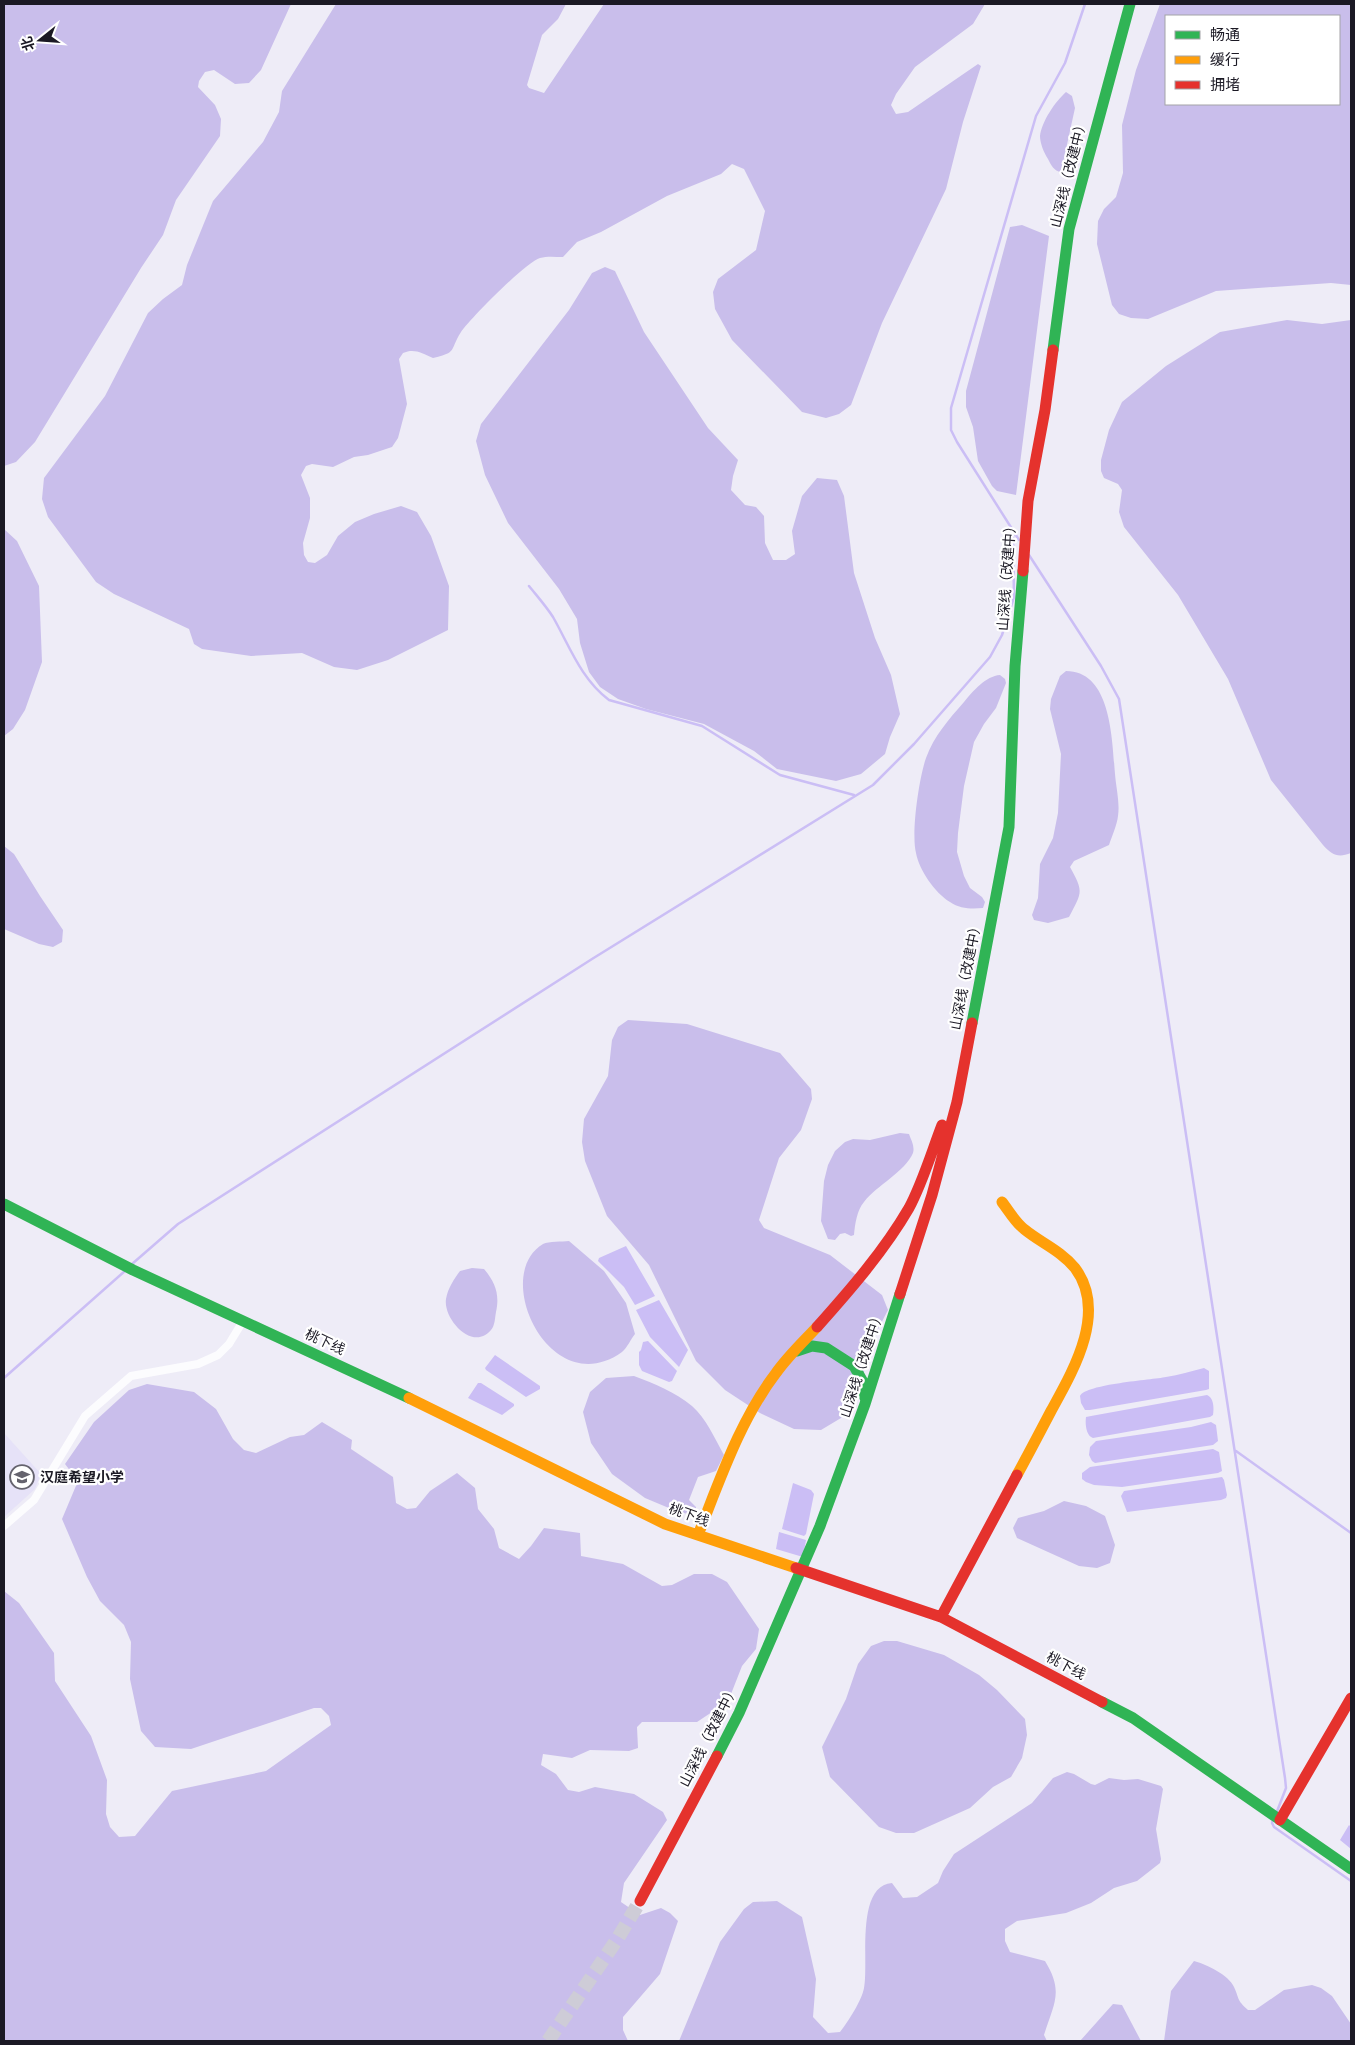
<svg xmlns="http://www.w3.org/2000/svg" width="1355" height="2045" viewBox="0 0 1355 2045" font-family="'Fira Sans','Noto Sans SC',sans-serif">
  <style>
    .built { fill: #e6e2f8 }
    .forest { fill: #c9beeb; fill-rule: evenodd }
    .water { fill: #cbbef5 }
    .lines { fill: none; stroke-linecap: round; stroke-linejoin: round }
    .stream { stroke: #cbbef5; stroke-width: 2.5 }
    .highway-tunnel { stroke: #ceccd7; stroke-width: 14; stroke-dasharray: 14 7; stroke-linecap: butt }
    .street { stroke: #fcfcfe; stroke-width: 8 }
    .fast { stroke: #30b455; stroke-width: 11 }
    .slow { stroke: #ff9f0a; stroke-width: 11 }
    .jam { stroke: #e5322d; stroke-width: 11 }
    .labels { text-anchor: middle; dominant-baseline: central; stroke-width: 4.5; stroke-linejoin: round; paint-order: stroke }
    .street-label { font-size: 14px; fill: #1b1924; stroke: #fff }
    .poi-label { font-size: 14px; font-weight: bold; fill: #1b1924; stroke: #fff; text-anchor: start }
  </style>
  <rect width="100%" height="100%" fill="#eeecf7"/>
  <path class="built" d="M4 1433 41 1474 35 1489 4 1517Z"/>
  <path class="forest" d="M4 4H291L261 70 249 83 235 84 214 70 205 72 199 81 198 87 215 105 221 119 220 136 176 200 163 235 141 268 35 442 16 462 4 466Z
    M336 4H566L558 19 542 35 527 85 529 88 544 93 604 4H985L973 24 915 67 896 94 891 105 896 114 908 112 978 64 981 66 963 122 946 189 882 323 851 405 839 414 826 418 802 412 732 340 715 309 713 292 718 279 756 250 765 211 744 169 732 164 721 174 667 196 601 232 577 242 563 257C555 257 547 256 540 258 526 262 470 319 461 332 449 351 458 352 433 358 422 353 414 348 403 353L399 359 407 404 398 438 392 447 368 455 354 457 333 467 312 464 306 466 301 475 310 498V518L303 543 304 555 308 562 315 563 327 555 338 536 355 522 374 514 401 506 417 512 431 536 449 586 448 630 388 660 357 670 334 667 302 653 251 656 202 649 194 644 189 629 114 594 96 582 48 517 42 499 44 478 105 396 148 313 163 299 182 285 187 265 213 201 263 142 279 112 282 91Z
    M1160 4H1351V285L1331 283 1216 291 1148 319 1131 318 1119 314 1112 305 1097 244 1098 221 1104 209 1116 197 1123 173 1122 125 1136 70ZM1166 16H1339V104H1166Z
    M1066 92 1072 96 1075 108 1061 172C1054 171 1051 165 1048 159 1044 153 1040 143 1040 136 1042 121 1055 102 1066 92Z
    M1022 225 1049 236 1016 495 997 491 992 486 978 461 973 427 966 407V391L1010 227Z
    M605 267 615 271 644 332 708 428 738 460 733 476 731 490 745 505 756 507 764 516 765 543 773 560H786L795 554 792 531 802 496 817 478 837 480 844 496 854 573 875 638 891 675 900 714 890 737 885 754 861 774 836 781 777 769 754 751 704 724 646 709 618 699 600 687 589 672 580 643 577 619 559 589 508 523 485 475 476 441 481 424 569 310 592 273Z
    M1287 320 1322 324 1351 320V853C1338 858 1332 855 1323 845L1271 780 1228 679 1178 595 1124 527 1119 512 1122 490 1118 484 1104 478 1101 471V460L1109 430 1122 402 1166 366 1220 332Z
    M4 529 17 541 39 586 42 662 25 710 13 729 4 736Z
    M1066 671C1112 671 1112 741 1115 774 1116 787 1120 803 1118 816 1117 825 1112 836 1109 845L1074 861 1070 867C1084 892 1082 892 1069 917L1048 923 1034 920 1032 915 1038 898 1040 864 1053 838 1058 813 1061 754 1050 709 1051 699 1060 676Z
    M1000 675 1005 679 1006 683 996 708 984 724 974 742 964 786 958 833 957 852 964 876 970 888 982 897 985 902 983 908C972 909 960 909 950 902 935 893 919 870 916 853 911 833 919 778 926 758 934 736 949 719 964 702 973 691 986 676 1000 675Z
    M4 846 14 854 40 896 63 930 62 942 53 947 39 944 4 929Z
    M628 1020 687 1024 780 1053 811 1089 812 1099 801 1130 779 1158 759 1220 764 1228 830 1255 882 1295 888 1310 874 1337 857 1396 841 1418 821 1430 794 1429 760 1413 725 1390 696 1361 649 1265 607 1216 585 1161 582 1142 584 1119 608 1076 612 1040 618 1027Z
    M900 1133 909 1134C911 1140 915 1146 913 1153 905 1172 877 1185 864 1202 857 1210 855 1224 854 1235L851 1236 845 1233 840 1234 835 1240 828 1239 821 1221 824 1181 828 1165 835 1151 845 1142 853 1139 870 1140Z
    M569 1241 604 1271 626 1303 635 1334C631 1339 627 1348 622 1352 551 1403 490 1276 543 1244 549 1241 562 1242 569 1241Z
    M472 1268 484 1269C495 1282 500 1294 496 1312 495 1317 495 1326 491 1330 473 1352 443 1319 446 1299 448 1288 454 1279 460 1271Z
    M634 1376C655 1384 675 1392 692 1406 706 1418 715 1439 724 1455L716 1471 698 1477 689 1500 696 1507V1516L676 1511 645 1498 612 1474 591 1443 583 1412 590 1392 606 1378Z
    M147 1384 194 1392 216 1409 233 1439 244 1450 256 1453 290 1437 304 1435 322 1422 352 1440 351 1449 393 1477 396 1503 407 1509 416 1508 430 1491 457 1473 475 1488 478 1509 494 1529 499 1548 519 1559 531 1546 544 1528 580 1533 581 1556 623 1564 662 1586 672 1585 694 1574H712L727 1582 759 1629 756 1649 742 1666 731 1694 715 1710 697 1722H642L637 1727 638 1748 629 1751 590 1750 572 1758 543 1754 541 1765 556 1774 568 1790 579 1792 595 1787 634 1794 663 1812 667 1820 624 1883 621 1902 640 1915 661 1908 670 1913 678 1921 660 1974 623 2017V2030L628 2041H4V1591L19 1603 54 1653 55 1681 91 1736 107 1780 106 1814 110 1827 119 1837 135 1836 172 1791 266 1771 331 1725 329 1716 321 1708H314L191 1749 155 1747 141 1731 130 1679 131 1642 124 1625 100 1601 87 1577 62 1519 78 1481 65 1464 94 1422 129 1390Z
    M1064 1501 1086 1506 1105 1516 1115 1545 1110 1563 1097 1568 1079 1566 1017 1538 1013 1528 1018 1518 1044 1511Z
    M884 1641H897L944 1655 979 1675 997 1690 1025 1719 1027 1735 1022 1758 1011 1777 993 1787 970 1808 914 1833H896L879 1827 830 1777 822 1747 846 1699 858 1664 871 1646Z
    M1067 1772 1074 1774 1091 1784 1095 1785 1109 1778 1124 1780 1138 1779 1161 1786 1163 1789 1156 1829 1161 1859 1160 1863 1137 1881 1114 1888 1091 1903 1066 1913 1017 1921 1005 1929V1941L1010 1952 1045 1961C1064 1992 1054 2003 1044 2035L1047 2041H679L720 1942 744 1909 753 1902 777 1901 802 1917 816 1979 813 2017 828 2033 840 2032C848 2022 862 2000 864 1988 869 1963 855 1886 892 1883L903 1898 917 1897 938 1883 943 1871 954 1854 1032 1803 1053 1778Z
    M1194 1961C1206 1964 1229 1975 1234 1987 1240 2000 1236 1999 1248 2010H1255L1284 1990 1312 1985 1321 1988 1332 1996 1351 2024V2041H1164L1171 1991Z
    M1113 2004 1122 2005 1141 2041H1080Z"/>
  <path class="water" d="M626 1246 655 1296 635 1305 624 1287 598 1261 599 1258Z
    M659 1300 688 1350 679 1367 650 1337 636 1310Z
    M648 1341 677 1371 672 1381 669 1382 642 1371 639 1365V1352L641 1350 643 1342Z
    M495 1355 540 1386V1389L526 1397 486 1370 485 1368Z
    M1204 1368 1209 1371V1389L1206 1390 1090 1410H1085L1081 1403 1080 1396C1086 1384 1151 1380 1166 1377 1179 1375 1191 1371 1204 1368Z
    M478 1383H481L514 1404V1406L502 1415 468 1398Z
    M1207 1395C1214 1398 1214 1408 1213 1415L1210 1417 1093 1438C1086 1436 1085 1424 1086 1417L1091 1416Z
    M1211 1422 1216 1425 1218 1441 1213 1445 1095 1463 1092 1461 1089 1455 1090 1447 1096 1441 1191 1427Z
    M1213 1449 1219 1452 1222 1471 1218 1473 1122 1487 1094 1485 1086 1482 1082 1479V1473L1090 1467Z
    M1222 1477 1224 1480 1227 1495 1226 1498 1221 1500 1127 1512 1121 1496 1124 1491Z
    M793 1483 811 1490 814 1494 806 1534 804 1536 782 1529Z
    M779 1532 806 1540 803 1557 776 1549Z
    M1349 1825 1351 1827V1849L1340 1840Z"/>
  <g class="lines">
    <path class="stream" d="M1019 540 957 442 951 430V408L1036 116 1065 63 1085 4
      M1029 555 1101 666 1119 699 1285 1778 1286 1788 1276 1814
      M529 586C537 596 546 606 553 617 570 647 581 679 609 700L702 726 780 775 854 795
      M132 1264 178 1224 592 959 873 785 914 744 990 657 1002 635 1014 597 1013 532
      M4 1378 126 1270
      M1236 1451 1351 1533
      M1273 1819 1272 1823 1274 1827 1351 1881"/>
    <path class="highway-tunnel" d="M548 2041 618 1938 640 1901"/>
    <path class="street" d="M4 1526 34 1500 85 1416 131 1376 198 1364 218 1355 229 1344 243 1321"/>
    <path class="fast" d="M1053 350 1069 229 1130 4
      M972 1023 1009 827 1015 666 1023 571
      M4 1204 133 1270 409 1398
      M797 1351 812 1346 826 1348 854 1366 863 1382 865 1398
      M1102 1702 1133 1718 1351 1869
      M717 1756 739 1713 820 1526 865 1404 900 1294"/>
    <path class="slow" d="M1002 1202C1009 1211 1015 1222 1024 1229 1041 1243 1060 1250 1075 1268 1108 1312 1073 1371 1051 1411 1040 1432 1029 1453 1017 1475
      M409 1398 665 1524 796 1568
      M698 1535C720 1480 740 1420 776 1373 788 1356 803 1342 817 1327"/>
    <path class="jam" d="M1023 571 1028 501 1045 410 1053 350
      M900 1294 932 1195 957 1102 972 1023
      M817 1327C850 1290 884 1251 909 1208 922 1184 932 1151 942 1125
      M796 1568 941 1617 1102 1702
      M941 1617 1017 1475
      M1280 1820 1351 1698
      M640 1901 717 1756"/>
  </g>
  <defs>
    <g id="school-ring" transform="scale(1.25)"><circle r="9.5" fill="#fff" stroke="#65636e" stroke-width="1.5"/><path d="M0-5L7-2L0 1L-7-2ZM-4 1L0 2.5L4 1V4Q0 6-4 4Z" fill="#65636e"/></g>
  </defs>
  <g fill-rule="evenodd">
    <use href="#school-ring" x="22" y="1477"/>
  </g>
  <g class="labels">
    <g class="street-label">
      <text transform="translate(1069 173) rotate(-76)">山深线（改建中）</text>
      <text transform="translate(1007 575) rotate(-86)">山深线（改建中）</text>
      <text transform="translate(966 975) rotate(-79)">山深线（改建中）</text>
      <text transform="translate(325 1342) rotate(25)">桃下线</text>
      <text transform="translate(862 1364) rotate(-72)">山深线（改建中）</text>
      <text transform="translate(689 1515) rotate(20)">桃下线</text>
      <text transform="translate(1066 1666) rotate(28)">桃下线</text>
      <text transform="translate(709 1736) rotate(-63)">山深线（改建中）</text>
    </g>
    <g class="poi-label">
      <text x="40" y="1477">汉庭希望小学</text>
    </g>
  </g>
  <rect width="1355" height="2045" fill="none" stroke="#1b1924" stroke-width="10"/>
  <rect x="1165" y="15" width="175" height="90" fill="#ffffff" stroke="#a4a3a7"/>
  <rect x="1175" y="31" width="25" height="8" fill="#30b455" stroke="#a4a3a7"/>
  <text x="1210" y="40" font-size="15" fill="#1b1924">畅通</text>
  <rect x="1175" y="56" width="25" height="8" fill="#ff9f0a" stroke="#a4a3a7"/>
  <text x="1210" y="65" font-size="15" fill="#1b1924">缓行</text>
  <rect x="1175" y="81" width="25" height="8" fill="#e5322d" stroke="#a4a3a7"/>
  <text x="1210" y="90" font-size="15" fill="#1b1924">拥堵</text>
  <g transform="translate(40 40) rotate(253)" stroke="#ffffff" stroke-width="4" paint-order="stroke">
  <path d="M0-4L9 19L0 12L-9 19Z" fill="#1b1924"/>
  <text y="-8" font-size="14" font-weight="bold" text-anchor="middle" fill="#1b1924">北</text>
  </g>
</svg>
